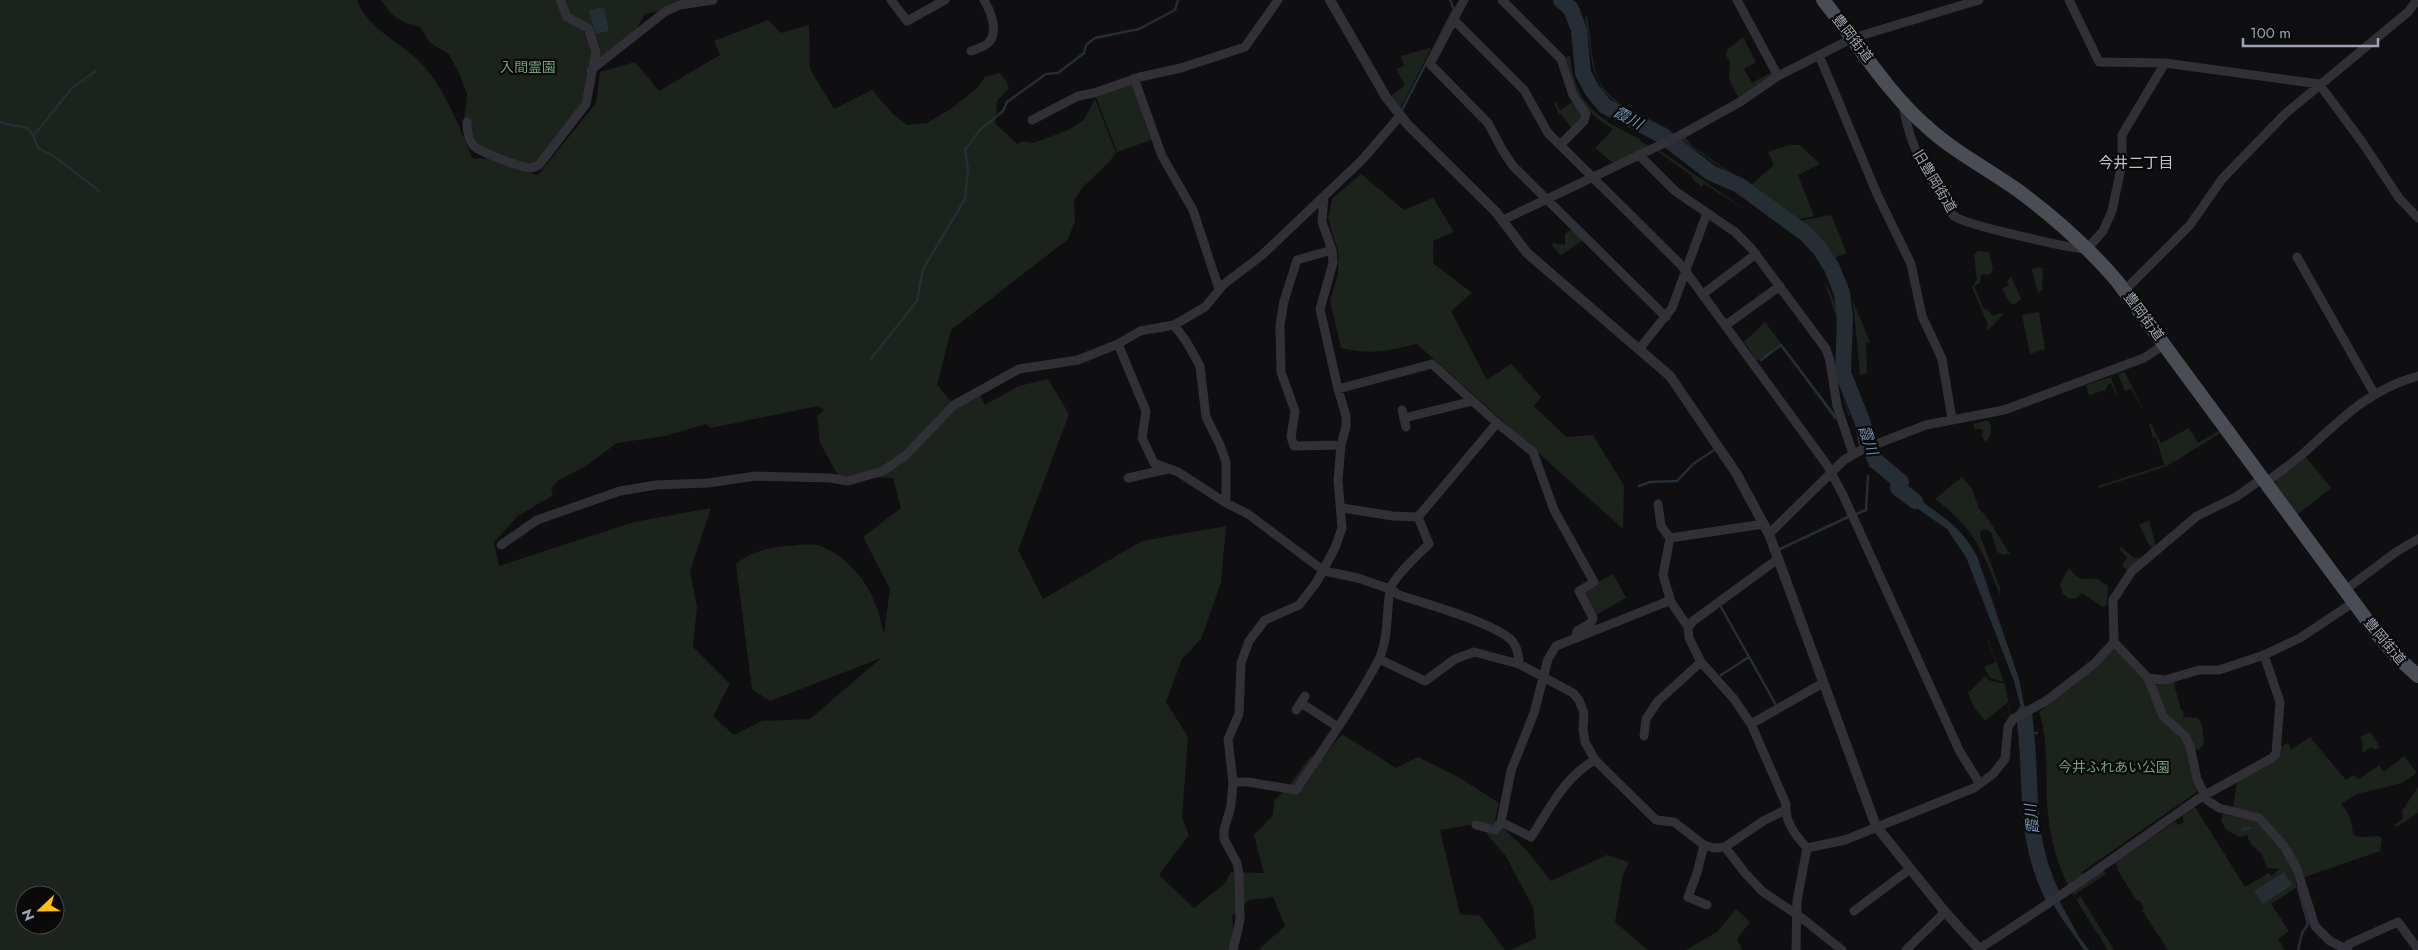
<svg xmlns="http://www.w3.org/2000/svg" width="2418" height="950" viewBox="0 0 2418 950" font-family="Jost,'Noto Sans JP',sans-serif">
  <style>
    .green { fill: #1b231c; fill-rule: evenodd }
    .water { fill: #252d35 }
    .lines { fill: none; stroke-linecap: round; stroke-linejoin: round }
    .stream { stroke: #252d35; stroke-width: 2.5 }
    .river { stroke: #252d35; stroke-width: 16 }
    .minor { stroke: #303036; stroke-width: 9 }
    .tertiary { stroke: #303036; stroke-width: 10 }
    .primary { stroke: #4b4d55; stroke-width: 14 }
    .labels { text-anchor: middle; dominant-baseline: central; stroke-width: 4.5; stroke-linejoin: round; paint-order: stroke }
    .street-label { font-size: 14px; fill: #9ea4b3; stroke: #0a0a0b }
    .park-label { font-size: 14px; fill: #73a078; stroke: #0a0a0b }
    .water-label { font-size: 15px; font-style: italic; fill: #7191b2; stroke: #0a0a0b }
    .neighbourhood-label { font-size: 15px; fill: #c0c3cf; stroke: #0a0a0b }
  </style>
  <rect width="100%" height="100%" fill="#0f0f11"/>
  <path class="green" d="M0 0H357C370 33 406 43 427 70 448 96 460 129 473 159 494 155 517 170 538 175L596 103 600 72 635 62 659 91 720 55 714 41 768 20 781 33 809 25 810 69 834 109 872 90 893 114 907 125 927 123 952 108 976 89 985 77 999 73 1006 80 1009 88 997 101 995 123 1017 144 1023 141 1034 143 1068 130 1084 120 1095 99 1116 153 1109 162 1083 187 1074 200 1075 221 1068 239 951 330 937 385 952 403 977 388 985 405 1019 386 1048 379 1069 414 1018 550 1043 599 1142 541 1226 526 1221 583 1201 639 1182 659 1166 702 1188 737 1182 817 1189 835 1159 875 1194 908 1224 884 1231 872 1264 873 1254 835 1273 815 1274 801 1292 782 1310 757 1322 758 1342 734 1396 768 1418 757 1460 778 1499 803 1495 820 1528 852 1551 881 1607 855 1629 862 1623 875 1615 922 1648 950H1511L1536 938 1533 907 1505 855 1489 837 1482 823 1440 830 1460 914 1480 916 1505 950H1258L1285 926 1273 897 1249 900 1232 916 1236 950H0ZM818 406 824 410 817 416 820 443 839 477 893 478 901 508 863 537 890 589 884 634C881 625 880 616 877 608 868 581 845 553 817 545 809 543 795 546 786 546 768 548 750 552 736 564L752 689 770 701 881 658 810 719 762 721 734 735 713 716 730 684 693 647 697 607 690 571 711 508 634 522 499 566 494 542 518 516 553 495 551 489 559 480 586 466 617 443 665 436 706 424 711 428ZM25 895H55V925H25Z
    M381 0H682L669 4 665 10 645 14 634 33 596 63 589 105 540 168 482 152 475 153 467 142 463 128 467 94 460 75 449 54 430 43 420 27C400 22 393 18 381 0Z
    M1587 16C1591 35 1591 55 1596 73 1607 108 1650 115 1676 134L1619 106 1603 91 1593 69 1585 17Z
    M1743 37 1756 62 1744 69 1752 83 1772 72V78L1739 99 1729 79 1730 63 1726 55 1727 50Z
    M1429 48 1431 49 1400 109 1391 96 1405 85 1396 69 1404 66 1401 56Z
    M1568 56H1570C1575 105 1598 119 1640 139V141L1649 146 1613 163 1595 148 1613 129C1596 119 1579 104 1573 85 1570 76 1570 66 1565 58Z
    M1129 83 1133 85 1151 140 1117 152 1096 97Z
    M1556 102 1560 110 1573 102 1582 112V119L1572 129 1561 114H1559L1554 103Z
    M1685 137 1691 145 1750 186 1774 165 1768 152 1789 145H1800L1820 164 1798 175 1814 216 1796 220 1680 139Z
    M1659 150 1749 212 1704 184 1702 187 1691 178 1692 176 1657 151Z
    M1361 174 1404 210 1433 198 1454 232 1433 241V263L1472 293 1451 311 1487 380 1511 364 1541 397 1534 406 1566 437 1593 435 1624 486 1623 529 1417 344C1389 351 1369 355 1341 348L1330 301 1338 274V251L1328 219 1332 199Z
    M1831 215 1847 253 1835 258 1821 239 1800 221Z
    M1570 230H1573L1583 240 1561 255 1552 246 1553 243 1565 245V234Z
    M1978 251 1989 252 1993 269 1990 274 1981 275 1980 283 1974 286 1984 309H1987L1993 316 2000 313 2003 315 1988 330 1986 326 1988 325 1972 287 1977 279 1974 255Z
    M2038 267 2043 269 2042 290 2038 293 2032 271V269Z
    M2011 276 2021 299 2013 305 2008 300 2002 288 2009 286 2007 282Z
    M1824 280C1830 292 1836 303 1838 316 1844 352 1835 379 1850 415L1848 416 1839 377 1836 316Z
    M1853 301 1870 342 1866 343 1867 373 1860 375Z
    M2039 312 2045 349 2030 354 2022 315Z
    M1765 322 1837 417 1835 420 1781 346 1757 361 1744 342Z
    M2125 372V373L2146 414 2131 389 2125 391 2118 374Z
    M2111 377 2117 394 2116 395 2111 383 2108 384 2106 390 2089 395 2086 385Z
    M1987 420 1991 425V434L1986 442 1982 437 1983 430 1974 428V424Z
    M2149 424H2151L2161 443 2189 428 2198 443 2220 430 2222 432 2167 466 2099 488 2098 486 2164 465 2156 437 2153 438Z
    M2305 456 2331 488 2297 515 2275 485 2276 478Z
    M1962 477 1972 489 1979 509C1987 514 2002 543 2010 553L2004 555 1997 552 1991 532 1985 529 1981 531 1980 535 2000 588V595C1982 550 1975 529 1935 499Z
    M2149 520 2156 547 2148 552 2151 548 2139 525Z
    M2121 547 2134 558 2143 557 2127 570 2122 566 2127 557 2119 549Z
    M2069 568C2082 583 2081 578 2098 579L2108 586 2107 604 2103 607 2082 593 2076 599 2068 598 2062 592 2060 584Z
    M1613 574 1626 598 1596 615 1582 591Z
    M1987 639H1988L2004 682 1990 678 1984 667 1996 662Z
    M2115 648 2141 675 2183 738 2187 747 2198 791 2082 872 2084 875 2068 886C2055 858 2048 830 2047 800 2046 771 2048 740 2039 712Z
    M1986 676 1988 680 2005 684 2011 715 2004 726 2010 716 2008 702 1985 721 1973 706 1968 693Z
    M2175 681C2173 690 2180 699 2180 708L2184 713 2183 717 2198 718 2202 725 2204 745 2198 750 2194 749 2166 714 2155 686 2158 683Z
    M2370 732 2380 747 2375 750 2371 747 2362 753 2363 744 2360 737Z
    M2310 737 2346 780 2353 775 2359 779 2379 765 2384 772 2404 756 2417 773 2402 783 2357 794 2341 804C2350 813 2352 822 2353 835L2360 837 2379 836 2382 839 2380 851 2302 878 2261 815 2233 808 2237 781 2281 755 2280 747 2288 743 2291 750Z
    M2418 787V813L2396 827 2394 825 2403 819 2402 811Z
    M2195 807 2245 887 2269 873 2271 876 2280 869 2267 868 2262 854 2250 843 2247 835 2239 837 2226 830 2221 820 2223 814 2257 822 2281 848 2293 870 2297 887 2271 904 2289 931 2278 939 2285 950H2168L2142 910 2144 908 2139 900 2137 901 2117 869 2118 868 2115 862 2175 822 2179 825 2184 822 2182 816Z
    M2104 870 2106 874 2074 895 2077 900 2080 896 2114 950H2108L2073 895V892Z
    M1736 909 1750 922 1737 939 1742 950H1686L1717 932Z"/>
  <path class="water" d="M604 7 609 31 595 34 589 10Z
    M1903 483C1906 486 1908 489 1911 492 1938 516 1958 521 1977 556L2019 679 2029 730 2028 734 2014 681 1966 557 1947 529 1901 497H1897L1893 494Z
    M2284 872 2292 885 2263 904 2254 891Z
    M2044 878 2048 880 2079 937 2089 950H2084C2070 928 2047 903 2044 878Z"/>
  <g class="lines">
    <path class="stream" d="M1402 110 1454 9 1450 0
      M0 122C25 131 28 118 38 148L55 157 99 191
      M35 134 72 88 96 71
      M871 359 917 301 923 269 965 199 968 169 965 150 980 130 1003 111 1007 102 1046 74 1058 73 1084 53 1086 45 1095 38 1139 29 1175 10 1178 0
      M1761 360 1781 345 1836 418
      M1870 466 1873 456
      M1639 486 1650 482 1677 481 1693 464 1714 450
      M1856 514 1866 510 1868 476
      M1780 549 1848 517
      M1721 607 1776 705
      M1721 675 1749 657
      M2028 734 2037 733
      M2242 829 2250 828
      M2298 888 2308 924 2302 933 2298 950"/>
    <path class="river" d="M1561 0 1571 9 1579 30 1583 73 1592 90 1605 106 1663 136 1711 173 1739 185 1806 234 1820 249 1832 268 1842 293 1845 316 1843 373 1863 423 1866 441 1876 461 1901 482 1898 488 1915 501
      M2024 714C2034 781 2021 833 2053 897"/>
    <path class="minor" d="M891 0 907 21 945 0
      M1464 0 1430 64 1488 123 1503 151 1513 166 1666 317
      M1502 0 1561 59 1573 95 1586 114 1584 121 1560 145
      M1737 0 1778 76
      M2069 0 2099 62 2165 63 2319 84 2362 142 2399 198 2418 218
      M1454 20 1524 90 1548 133 1681 265 1827 465 1843 495 1960 752 1980 784
      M971 51C977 49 985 47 989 42 999 31 990 10 984 0
      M1819 55 1877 194 1911 264 1922 316 1942 359 1952 419
      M591 70 666 11 680 5 713 0
      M1134 78 1162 156 1193 210 1219 289
      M1903 103C1907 136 1920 162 1937 190 1942 199 1947 209 1954 216 1965 225 2069 248 2087 249L2103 231 2112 211 2122 163V135L2165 63
      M1032 120 1078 96 1094 93 1140 77 1181 68 1245 47 1278 0
      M467 122C467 129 468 139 473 145 479 152 522 168 532 168 534 167 537 166 539 165L586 104 596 52 588 28 567 17 560 0
      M1639 155 1675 191 1735 232 1751 248 1826 349 1830 361 1837 406 1853 454
      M1503 220 1677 137 1740 102 1778 76 1853 38 1979 0
      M1332 250 1297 260 1284 301 1280 325 1281 372 1295 411 1291 437 1294 446 1341 445
      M2297 257 2375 395
      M2125 290 2190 225 2222 179 2286 113 2408 12 2417 0
      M1703 294 1756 254
      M1174 325 1186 341 1200 366 1206 417 1220 445 1226 462V503
      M1726 325 1780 286
      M1118 344 1146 411 1142 438 1154 463 1178 472 1226 503 1248 514 1324 571 1358 578 1390 589 1399 595C1423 603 1499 624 1513 642 1517 648 1519 657 1519 664
      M1640 348 1672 308 1707 213
      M1338 389 1432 364 1497 423 1533 452 1554 510 1594 582 1579 591 1593 618 1591 623 1577 631 1576 637
      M1402 410 1406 427
      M1404 418 1473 401
      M1128 478 1168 469
      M2266 482C2280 472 2294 462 2306 451 2341 419 2370 389 2418 376
      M1658 504 1661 526 1670 538 1663 575 1671 602 1688 627 1689 638 1701 662 1734 699 1751 724 1786 804C1784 821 1796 836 1807 848L1845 840 1974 788 1993 774 2005 759 2008 727 2013 719 2046 701 2095 663 2114 642 2113 600 2132 571 2197 516 2236 497 2263 478
      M1342 508 1393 516 1418 517 1497 423
      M1769 534 1844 460 1861 450 1926 425 2004 410 2144 358 2165 344
      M1670 538 1764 524
      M501 545 537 520 620 491 656 485 708 483 756 476 830 478 848 481 883 471 905 456 954 405 1019 369 1078 360 1118 344 1140 331 1174 325 1205 307 1224 284 1261 256 1362 160 1400 116
      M2345 590 2396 552 2418 539
      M1688 627 1693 621 1778 559
      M2114 642 2148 678 2163 716 2185 736 2190 746 2197 779 2207 800 2219 808 2259 818 2284 846 2297 869 2315 926 2330 941 2348 950
      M1379 659 1425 681 1455 659 1474 652 1519 664 1573 693 1579 700 1584 713 1583 729 1585 742 1595 760 1656 820 1674 822 1704 845 1714 848 1725 847 1763 821 1785 810
      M2148 678 2165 680 2199 670H2219L2264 655
      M1301 703 1338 727
      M1296 710 1305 696
      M1751 724 1823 683
      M1644 736 1646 719 1658 701 1701 662
      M1233 782H1248L1296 790C1324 748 1354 706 1378 661 1389 640 1386 613 1390 590 1393 577 1419 554 1429 544L1418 517
      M1501 822 1531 837C1549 810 1565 776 1595 760
      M1476 825 1495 830 1501 822 1511 771 1534 713 1548 659 1556 646 1666 602H1671
      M1704 845 1697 873 1688 897 1707 905
      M1725 847 1745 873 1763 892 1798 915 1842 950
      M1854 911 1910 869
      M1979 949 2064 893 2198 799 2272 758 2276 754 2280 702 2264 655 2300 638 2354 602
      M2345 949 2349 944 2398 922 2418 949
      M1233 950 1240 920 1239 874 1237 863 1224 839V830L1231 806 1233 782 1228 739 1239 714 1241 663 1249 641 1265 620 1299 605 1316 583 1335 548 1342 528 1338 480 1341 445 1346 427V416L1338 389 1320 309 1333 263 1332 250 1322 222 1324 196
      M1796 950 1797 901 1807 848
      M1906 950 1945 912"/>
    <path class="tertiary" d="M1330 0 1386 97 1408 125 1496 212 1527 253 1670 376 1736 473 1769 534 1876 826 1945 912 1980 950"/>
    <path class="primary" d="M1823 0C1855 40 1888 93 1926 126 1953 151 1986 168 2016 189 2053 216 2087 246 2117 281L2378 635 2396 656 2418 676"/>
  </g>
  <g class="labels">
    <g class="street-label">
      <text transform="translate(1853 38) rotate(52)">豊岡街道</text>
      <text transform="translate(1935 181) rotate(59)">旧豊岡街道</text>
      <text transform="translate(2144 316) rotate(53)">豊岡街道</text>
      <text transform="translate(2385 641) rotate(50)">豊岡街道</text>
    </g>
    <g class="park-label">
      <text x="528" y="67">入間霊園</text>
      <text x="2114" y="767">今井ふれあい公園</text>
    </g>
    <g class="water-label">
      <text transform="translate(1628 118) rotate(28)">霞川</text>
      <text transform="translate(1868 440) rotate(71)">霞川</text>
      <text transform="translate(2032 819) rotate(-96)">霞川</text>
    </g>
    <g class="neighbourhood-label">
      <text x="2136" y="163">今井二丁目</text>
    </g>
  </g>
  <g transform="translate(40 910) rotate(248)"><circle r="24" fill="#0a0a0b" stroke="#45484e"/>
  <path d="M0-4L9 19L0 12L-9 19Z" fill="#ffbd18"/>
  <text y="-8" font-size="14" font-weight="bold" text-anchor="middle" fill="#9ea4b3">N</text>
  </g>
  <path d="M2243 38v8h135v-8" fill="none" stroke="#9ea4b3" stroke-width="2.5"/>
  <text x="2250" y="38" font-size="15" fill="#9ea4b3" stroke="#0a0a0b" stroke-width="4" paint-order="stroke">100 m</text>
</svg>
